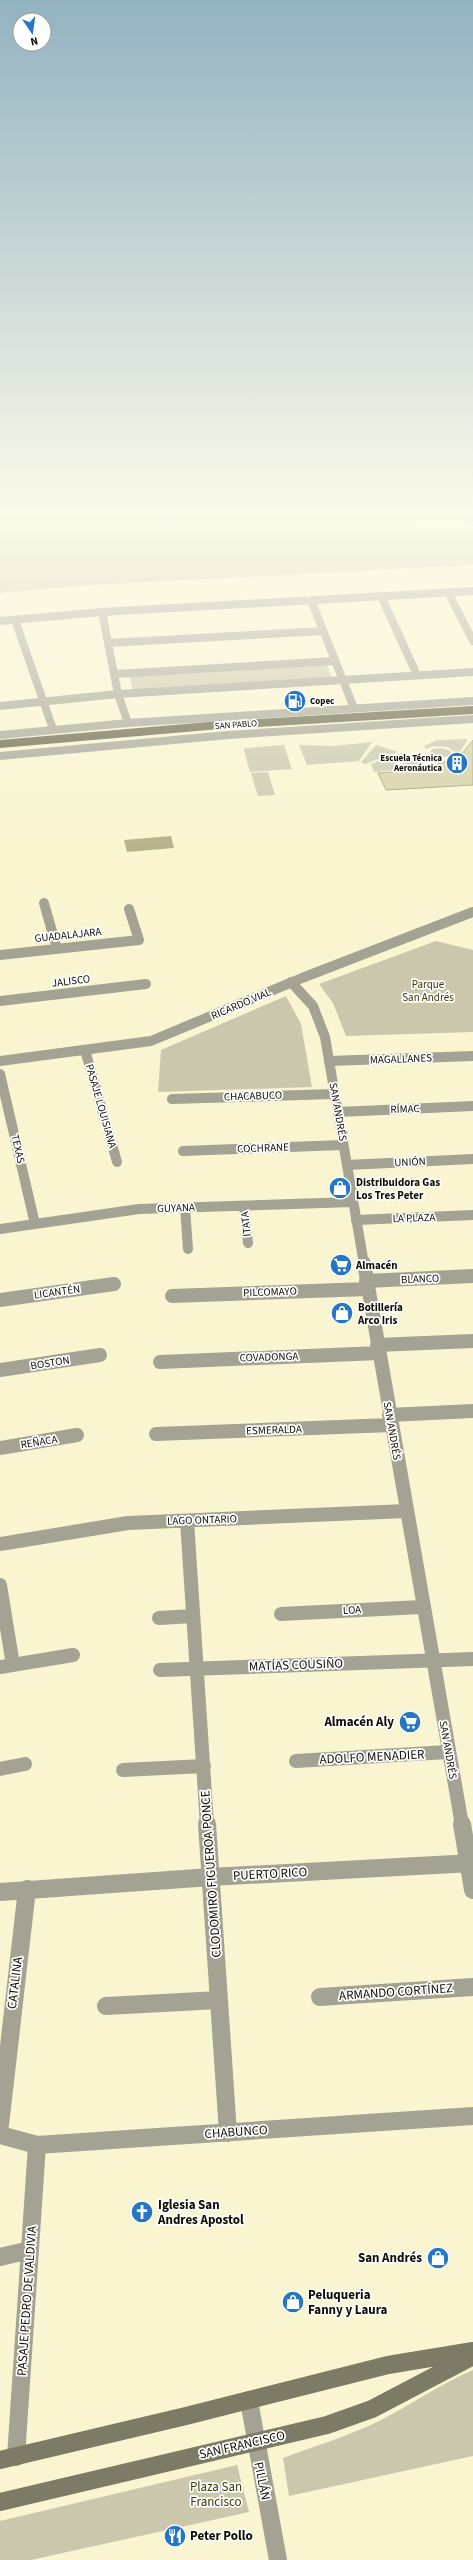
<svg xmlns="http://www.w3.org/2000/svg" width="473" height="2560" viewBox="0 0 473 2560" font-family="'Source Sans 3',sans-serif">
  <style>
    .green { fill: #cac7ad }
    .water { fill: #b4af85 }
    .building { fill: #d5d0a5; stroke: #a19e7b }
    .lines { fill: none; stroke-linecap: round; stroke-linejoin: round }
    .minor-far3 { stroke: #a3a293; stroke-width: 8 }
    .minor-far2 { stroke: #a3a293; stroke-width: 10 }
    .minor-far1 { stroke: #a3a293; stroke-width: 14 }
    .minor { stroke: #a3a293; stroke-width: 18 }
    .tertiary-far3 { stroke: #a3a293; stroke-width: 8 }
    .tertiary-far2 { stroke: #a3a293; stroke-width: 10 }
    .tertiary-far1 { stroke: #a3a293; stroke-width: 14 }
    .tertiary { stroke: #a3a293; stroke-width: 18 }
    .secondary { stroke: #7d7b65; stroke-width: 18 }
    .primary { stroke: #625f44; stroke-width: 8 }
    .labels { text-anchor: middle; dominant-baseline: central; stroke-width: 3.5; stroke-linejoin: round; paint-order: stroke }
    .far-poi-label { font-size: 9px; font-weight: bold; fill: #100e03; stroke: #fff; text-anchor: start }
    .far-street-label { font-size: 9px; fill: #100e03; stroke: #fff }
    .street-label { font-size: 11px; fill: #100e03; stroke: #fff }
    .park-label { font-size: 11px; fill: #3f3902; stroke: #fff }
    .poi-label { font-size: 11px; font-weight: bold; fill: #100e03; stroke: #fff; text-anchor: start }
    .near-street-label { font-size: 13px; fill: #100e03; stroke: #fff }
    .near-poi-label { font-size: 13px; font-weight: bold; fill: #100e03; stroke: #fff; text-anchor: start }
    .near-park-label { font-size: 13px; fill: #3f3902; stroke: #fff }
  </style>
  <rect width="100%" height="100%" fill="#f9f5d0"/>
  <path class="green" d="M0 527 473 528V565L92 585 0 593Z
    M326 663 332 678 133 691 129 676Z
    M468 739 458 755 448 747 434 746 426 749 424 746 437 740Z
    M372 742 359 761 307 765 299 745 334 746Z
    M284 745 292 769 250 772 244 750 246 748Z
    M376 745 398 752 365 764 361 762Z
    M442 748 451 751 452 755 440 758 429 754 432 749Z
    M401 753 409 756 398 762 399 765 408 769 374 772 371 764Z
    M415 758 424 761V764L413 768 403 764 405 759Z
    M268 772 275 795 258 796 251 773Z
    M436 941 473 950V1032L346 1036 333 1003 319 984Z
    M286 996 301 1024 312 1087 158 1092 161 1050Z
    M473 2370V2456L289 2496 283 2458C315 2446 348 2436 379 2421 411 2405 440 2384 473 2370Z
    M237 2465 249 2512 31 2560H0V2521Z"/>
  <path class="water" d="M171 836 174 848 127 852 124 840Z"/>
  <path class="building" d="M473 740V785L386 790 378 773 422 770 460 756Z"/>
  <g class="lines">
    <path class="minor-far3" d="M228 507V517
      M294 507V517
      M99 517 100 507
      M164 517 165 507
      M448 592 473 641
      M381 596 417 675
      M311 600 354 708
      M102 612 118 694 128 723
      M15 620 53 729
      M0 621 102 612 473 591
      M108 643 323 631
      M115 674 335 661
      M0 706 118 694 473 672
      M0 735 128 723 473 701
      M0 756 228 735 473 719"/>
    <path class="minor-far2" d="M44 903 57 949
      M0 955 139 940 129 909
      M0 1001 146 984
      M85 1050 117 1162
      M329 1061 473 1056
      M0 1074 35 1224
      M172 1099 334 1094
      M338 1112 473 1106
      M183 1151 343 1145
      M347 1165 473 1159
      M244 1206 248 1243
      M185 1208 188 1249
      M356 1220 473 1215
      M0 1229 139 1209 353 1202"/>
    <path class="minor-far1" d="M366 1281 473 1276
      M172 1296 368 1289
      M0 1300 114 1284
      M377 1345 473 1341
      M160 1362 379 1353
      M0 1370 100 1355
      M389 1415 473 1411
      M156 1434 391 1425
      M0 1448 77 1435
      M187 1521 207 1825
      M0 1544 128 1523 406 1511
      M0 1585 13 1665
      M281 1614 422 1607
      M159 1618 193 1616
      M0 1667 73 1655
      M160 1670 473 1659
      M296 1761 448 1752
      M0 1769 25 1764
      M123 1770 204 1766"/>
    <path class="minor" d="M207 1824 228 2133
      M0 1892 211 1877 473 1863
      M320 1997 473 1987
      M106 2006 219 2000
      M0 2125 27 1889
      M0 2135 37 2145 473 2116
      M0 2257 30 2250
      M249 2401 278 2560
      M16 2457 37 2145"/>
    <path class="tertiary-far3" d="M0 517H473"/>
    <path class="tertiary-far2" d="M291 982 313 1006 325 1037 364 1264
      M0 1061 151 1041 302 978 473 912"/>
    <path class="tertiary-far1" d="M364 1263 462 1825"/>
    <path class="tertiary" d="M462 1824 473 1890"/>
    <path class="secondary" d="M0 2460 186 2416 388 2365 473 2351
      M0 2502 327 2425 372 2409 473 2356"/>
    <path class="primary" d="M0 744 208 726 473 710"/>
  </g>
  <linearGradient id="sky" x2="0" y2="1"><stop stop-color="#93b2c0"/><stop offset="0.59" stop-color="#fcfaea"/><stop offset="1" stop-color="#fcfaea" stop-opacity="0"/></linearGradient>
  <rect width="473" height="865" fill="url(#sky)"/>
  <defs>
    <g id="fuel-disc" transform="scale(1.15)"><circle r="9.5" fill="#2776c5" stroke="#fff"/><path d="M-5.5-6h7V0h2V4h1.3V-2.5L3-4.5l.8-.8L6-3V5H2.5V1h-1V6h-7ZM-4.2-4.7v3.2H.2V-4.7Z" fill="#fff"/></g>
    <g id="building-disc" transform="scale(1.15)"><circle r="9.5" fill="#2776c5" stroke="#fff"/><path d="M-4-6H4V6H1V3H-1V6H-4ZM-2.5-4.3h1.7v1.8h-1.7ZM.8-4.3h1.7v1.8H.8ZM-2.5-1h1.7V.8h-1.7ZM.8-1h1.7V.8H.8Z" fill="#fff"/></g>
    <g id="shop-disc" transform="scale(1.15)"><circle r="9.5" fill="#2776c5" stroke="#fff"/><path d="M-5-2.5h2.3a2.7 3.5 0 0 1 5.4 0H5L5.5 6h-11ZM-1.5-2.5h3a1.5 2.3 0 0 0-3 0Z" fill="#fff"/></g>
    <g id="supermarket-disc" transform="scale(1.15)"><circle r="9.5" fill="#2776c5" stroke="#fff"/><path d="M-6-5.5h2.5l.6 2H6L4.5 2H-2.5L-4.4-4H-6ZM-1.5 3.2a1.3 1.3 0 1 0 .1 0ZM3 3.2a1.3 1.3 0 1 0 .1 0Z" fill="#fff"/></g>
    <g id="church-disc" transform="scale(1.15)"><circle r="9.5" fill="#2776c5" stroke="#fff"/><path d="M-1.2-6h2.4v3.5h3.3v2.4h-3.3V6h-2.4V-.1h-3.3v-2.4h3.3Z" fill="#fff"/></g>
    <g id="restaurant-disc" transform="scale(1.15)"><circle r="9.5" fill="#2776c5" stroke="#fff"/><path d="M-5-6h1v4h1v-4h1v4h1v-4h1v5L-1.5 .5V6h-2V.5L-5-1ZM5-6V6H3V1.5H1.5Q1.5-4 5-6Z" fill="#fff"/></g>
  </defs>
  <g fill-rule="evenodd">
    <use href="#fuel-disc" x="295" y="701"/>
    <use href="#building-disc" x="457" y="763"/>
    <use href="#shop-disc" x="340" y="1188"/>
    <use href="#supermarket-disc" x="341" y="1265"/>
    <use href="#shop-disc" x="342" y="1313"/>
    <use href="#supermarket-disc" x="410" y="1722"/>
    <use href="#church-disc" x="142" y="2212"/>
    <use href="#shop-disc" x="438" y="2258"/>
    <use href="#shop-disc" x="293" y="2302"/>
    <use href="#restaurant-disc" x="175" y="2536"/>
  </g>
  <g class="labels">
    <g class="far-poi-label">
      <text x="310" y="701">Copec</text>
      <text x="442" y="758" text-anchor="end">Escuela Técnica<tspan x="442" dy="10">Aeronáutica</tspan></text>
    </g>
    <g class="far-street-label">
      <text transform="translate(236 725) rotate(-4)">SAN PABLO</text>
    </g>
    <g class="street-label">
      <text transform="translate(68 935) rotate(-6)">GUADALAJARA</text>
      <text transform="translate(71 981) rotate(-7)">JALISCO</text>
      <text transform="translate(241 1004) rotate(-23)">RICARDO VIAL</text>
      <text transform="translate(401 1059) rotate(-2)">MAGALLANES</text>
      <text transform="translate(253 1096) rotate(-2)">CHACABUCO</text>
      <text transform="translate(101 1106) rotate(74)">PASAJE LOUISIANA</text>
      <text transform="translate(405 1109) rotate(-2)">RÍMAC</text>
      <text transform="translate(338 1112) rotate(80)">SAN ANDRÉS</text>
      <text transform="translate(263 1148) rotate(-2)">COCHRANE</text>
      <text transform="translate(18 1149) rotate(77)">TEXAS</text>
      <text transform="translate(410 1162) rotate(-3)">UNIÓN</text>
      <text transform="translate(176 1208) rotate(-2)">GUYANA</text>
      <text transform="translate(414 1218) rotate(-2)">LA PLAZA</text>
      <text transform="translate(246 1224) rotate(-96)">ITATA</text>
      <text transform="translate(420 1279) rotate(-2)">BLANCO</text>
      <text transform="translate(57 1292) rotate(-8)">LICANTÉN</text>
      <text transform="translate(270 1292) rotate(-2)">PILCOMAYO</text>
      <text transform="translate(269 1357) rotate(-2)">COVADONGA</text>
      <text transform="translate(50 1363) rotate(-9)">BOSTON</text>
      <text transform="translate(274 1430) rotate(-2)">ESMERALDA</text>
      <text transform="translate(392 1431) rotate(80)">SAN ANDRÉS</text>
      <text transform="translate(39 1442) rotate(-9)">REÑACA</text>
      <text transform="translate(202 1520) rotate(-2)">LAGO ONTARIO</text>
      <text transform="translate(352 1610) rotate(-3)">LOA</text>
      <text transform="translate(448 1750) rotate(80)">SAN ANDRÉS</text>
    </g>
    <g class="park-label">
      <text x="428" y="984">Parque<tspan x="428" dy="13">San Andrés</tspan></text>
    </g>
    <g class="poi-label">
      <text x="356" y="1182">Distribuidora Gas<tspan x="356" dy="13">Los Tres Peter</tspan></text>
      <text x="356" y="1265">Almacén</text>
      <text x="358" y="1307">Botillería<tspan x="358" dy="13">Arco Iris</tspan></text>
    </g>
    <g class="near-street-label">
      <text transform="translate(296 1665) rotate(-2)">MATÍAS COUSIÑO</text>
      <text transform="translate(372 1757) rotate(-3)">ADOLFO MENADIER</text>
      <text transform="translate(211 1874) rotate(-94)">CLODOMIRO FIGUEROA PONCE</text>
      <text transform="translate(270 1874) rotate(-3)">PUERTO RICO</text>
      <text transform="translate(15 1983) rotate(-83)">CATALINA</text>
      <text transform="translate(396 1992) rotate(-4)">ARMANDO CORTÍNEZ</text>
      <text transform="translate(236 2132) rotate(-4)">CHABUNCO</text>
      <text transform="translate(27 2301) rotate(-86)">PASAJE PEDRO DE VALDIVIA</text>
      <text transform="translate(242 2445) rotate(-13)">SAN FRANCISCO</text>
      <text transform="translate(262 2481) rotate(79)">PILLÁN</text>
    </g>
    <g class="near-poi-label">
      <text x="394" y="1722" text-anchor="end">Almacén Aly</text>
      <text x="158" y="2205">Iglesia San<tspan x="158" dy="15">Andres Apostol</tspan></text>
      <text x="422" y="2258" text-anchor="end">San Andrés</text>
      <text x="308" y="2295">Peluqueria<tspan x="308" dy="15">Fanny y Laura</tspan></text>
      <text x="190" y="2536">Peter Pollo</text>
    </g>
    <g class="near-park-label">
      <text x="216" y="2487">Plaza San<tspan x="216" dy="15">Francisco</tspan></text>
    </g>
  </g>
  <g transform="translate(32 32) rotate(167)"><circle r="19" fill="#ffffff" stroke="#9f9f9a"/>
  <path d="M0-3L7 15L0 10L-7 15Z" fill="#2776c5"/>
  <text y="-6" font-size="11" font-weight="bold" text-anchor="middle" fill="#100e03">N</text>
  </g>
</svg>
